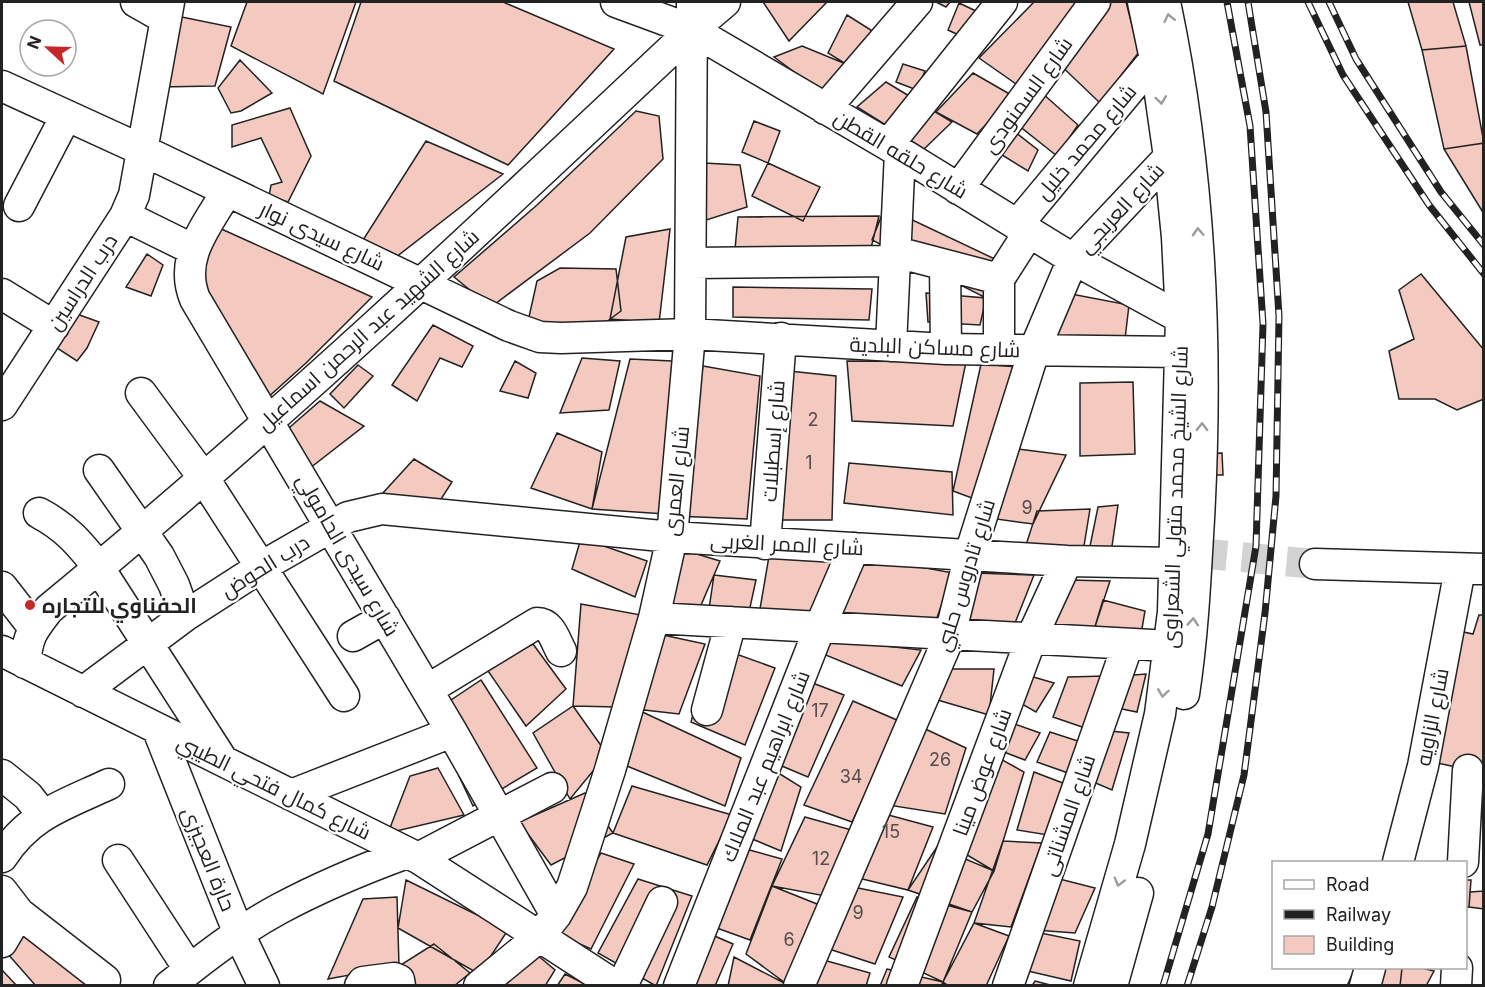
<svg xmlns="http://www.w3.org/2000/svg" width="1485" height="987" viewBox="0 0 1485 987" font-family="Inter,Cairo,sans-serif">
  <style>
    .building { fill: #f3c9c0; stroke: #222; stroke-width: 1.5 }
    .lines { fill: none; stroke-linecap: round; stroke-linejoin: round }
    .minor-tunnel { stroke: #d3d3d3; stroke-width: 30; stroke-dasharray: 30 15; stroke-linecap: butt }
    .minor-casing { stroke: #222; stroke-width: 33 }
    .minor { stroke: #fff; stroke-width: 30 }
    .rail-casing { stroke: #222; stroke-width: 7 }
    .rail { stroke: #fff; stroke-width: 4.5; stroke-dasharray: 14; stroke-linecap: butt }
    .oneway { stroke: #9c9c9c }
    .poi-dot { fill: #c62828; stroke: #fff; stroke-width: 2 }
    .labels { text-anchor: middle; dominant-baseline: central; stroke-width: 4.5; stroke-linejoin: round; paint-order: stroke }
    .number-label { font-size: 18px; fill: #564c4a }
    .street-label { font-size: 21px; fill: #222; stroke: #fff }
    .poi-label { font-size: 21px; font-weight: bold; fill: #222; stroke: #fff; text-anchor: start }
  </style>
  <rect width="100%" height="100%" fill="#fff"/>
  <path class="building" d="M247 2H356L323 94 231 46Z
    M361 2H503L614 49 508 165 334 81Z
    M763 2H827L789 41Z
    M936 2H950L946 7Z
    M1034 2H1079L1019 86 979 58Z
    M1110 2H1126L1139 52 1100 103 1053 58Z
    M1408 2H1453L1466 46 1422 50Z
    M1469 2H1484V45H1480Z
    M959 3 976 11 965 38 948 30Z
    M172 15 231 27 215 86 159 87Z
    M847 15 874 32 854 69 828 53Z
    M802 46 846 64 824 94 774 57Z
    M1466 46 1484 143 1444 149 1422 50Z
    M240 60 272 93 241 111 231 113 218 88Z
    M903 64 925 71 917 90 896 82Z
    M973 73 1013 96 977 134 936 112Z
    M886 82 952 122 924 149 857 107Z
    M1042 93 1078 125 1057 156 1018 125Z
    M290 108 311 156 288 202 269 196 271 185 282 182 261 138 232 147V125Z
    M636 111 659 116 663 159 590 233 491 307 454 277 537 205Z
    M754 121 780 131 768 163 742 152Z
    M1015 132 1038 150 1028 171 999 153Z
    M426 141 503 174 391 261 363 240Z
    M1484 143V214L1444 149Z
    M704 163 740 165 747 207 700 222Z
    M768 163 820 187 803 221 752 196Z
    M885 207 999 261 986 298 872 240Z
    M879 216 871 248 735 249 738 217Z
    M217 227 372 297 306 363 266 399 188 274Z
    M670 229 659 323 610 319 626 237Z
    M147 254 163 265 151 296 126 287Z
    M560 268 616 269 621 311 598 328 527 326 537 281Z
    M1421 274 1484 350V399L1457 410 1435 399H1399L1389 351 1414 339 1399 290Z
    M733 287 872 289 869 320 733 317Z
    M926 293 986 298 980 325 928 322Z
    M1066 293 1129 305 1125 339H1052Z
    M74 313 99 322 87 348 77 361 57 348Z
    M433 325 473 346 462 367 440 358 417 401 392 385Z
    M582 358 620 361 609 410 560 413Z
    M630 359 672 361 665 514 592 509Z
    M515 361 536 373 528 398 500 391Z
    M847 361 966 362 953 426 852 421Z
    M981 364 1044 369 999 508 953 491Z
    M358 365 373 376 344 408 330 394Z
    M703 366 760 376 747 519 674 516Z
    M789 371 836 376 832 520H775Z
    M1133 382 1135 454 1080 456V383Z
    M320 401 364 426 292 482 267 447Z
    M557 433 602 452 592 509 531 488Z
    M1018 449 1066 455 1033 524 996 519Z
    M1222 453 1223 475H1204L1203 454Z
    M414 459 452 482 425 524 372 505Z
    M849 463 952 472 953 515 844 503Z
    M1118 505 1111 553 1089 551 1098 507Z
    M1090 509 1083 552 1025 548 1037 511Z
    M581 538 647 561 635 597 572 569Z
    M677 548 720 561 698 612 664 600Z
    M769 556 838 562 813 618 760 609Z
    M861 556 953 573 934 626 838 615Z
    M975 573 1034 575 1015 623 965 621Z
    M714 575 756 580 749 612 709 609Z
    M1069 580 1110 581 1091 639 1048 636Z
    M1103 600 1145 611 1140 640 1094 630Z
    M581 604 641 615 617 707 573 706Z
    M1479 615H1484V773L1428 761 1450 629 1473 634Z
    M663 635 705 644 679 714 636 709Z
    M833 640 921 650 902 686 823 654Z
    M533 644 566 689 526 726 486 668Z
    M711 645 775 668 745 745 691 722Z
    M950 669H994L989 715 934 699Z
    M1023 674 1054 683 1036 712 1013 699Z
    M1146 674 1137 712 1112 707 1121 676Z
    M1105 676 1088 729 1053 717 1068 677Z
    M481 680 537 768 473 806 430 714Z
    M810 682 844 695 808 777 777 764Z
    M853 701 899 721 852 822 804 805Z
    M573 706 607 754 570 799 533 733Z
    M636 709 741 758 725 806 622 764Z
    M1009 722 1040 733 1025 760 996 749Z
    M921 727 966 748 945 814 888 805Z
    M1101 730 1129 733 1112 790 1084 778Z
    M1050 732 1084 743 1071 774 1037 762Z
    M979 747 1024 772 994 871 942 840Z
    M438 768 464 815 388 833 410 776Z
    M772 769 801 787 781 851 745 836Z
    M1034 772 1068 785 1048 835 1017 830Z
    M632 786 732 815 707 865 613 833Z
    M585 793 613 833 551 865 519 822Z
    M881 813 933 827 908 890 854 877Z
    M805 817 855 831 836 898 772 886Z
    M1003 841 1042 843 1011 927 974 923Z
    M937 847 994 871 972 912 908 890Z
    M746 849 782 859 750 940 714 927Z
    M601 853 634 864 591 949 555 933Z
    M1032 872 1095 888 1075 933 1021 929Z
    M638 879 692 896 656 986 598 953Z
    M406 880 508 930 479 974 398 928Z
    M1466 880H1471L1469 907H1466Z
    M772 886 822 906 788 985 746 954Z
    M853 887 903 897 875 964 826 948Z
    M1484 891V909L1469 907 1470 892Z
    M397 897 399 966 328 979 363 899Z
    M917 897 972 912 943 982 889 957Z
    M974 923 1009 936 986 986H949L943 982Z
    M689 925 733 944 715 986H692Z
    M30 929 89 981 85 986H36L7 953Z
    M1021 929 1080 941 1071 981 1006 966Z
    M434 944 470 973 454 986H405L399 966Z
    M536 954 555 970 545 986H501Z
    M734 957 788 985 728 986Z
    M820 959 870 973 866 986H809Z
    M1355 968H1402L1400 986H1347Z
    M1402 968H1422L1434 971 1426 986H1400Z
    M887 969 943 982 941 986H880Z
    M2 970 17 986H2Z
    M565 974 589 986H557Z
    M1035 981 1054 986H1032Z"/>
  <g class="lines">
    <path class="minor-tunnel" d="M1197 553 1315 564"/>
    <g class="minor-casing">
      <path id="minor" d="M136 2 166 19
        M616 2 692 30 888 145 1073 259 1181 318
        M1165 2C1202 178 1209 357 1198 536 1195 589 1192 642 1184 694
        M2 86 142 150 509 326 540 337 561 338 690 334 946 349 1181 352
        M825 109 917 2
        M888 145 1002 2
        M958 189 1095 2
        M227 191C207 226 178 258 195 299L452 732 556 915
        M19 206 66 116
        M125 216 194 250
        M1017 225 1155 59
        M896 252 999 279
        M691 263 895 261
        M945 265 946 349
        M2 294 54 326
        M891 346 900 152
        M999 349V279L1029 232
        M141 393 203 477 344 696
        M2 405 125 216 134 195 169 2
        M99 470 159 556 174 585 185 616
        M39 513C67 528 80 544 99 568L223 761
        M765 544 781 338
        M1315 564 1484 569
        M2 587 34 628
        M654 618 1170 646
        M353 636 385 618
        M2 651 418 858 616 986
        M25 663C28 635 32 631 49 609 272 426 482 228 692 30L725 2
        M427 690 537 623C551 623 555 640 561 651
        M83 692 185 616 261 567 348 517 382 509 672 537 1067 561 1175 563
        M707 710 731 622
        M158 730 239 934 264 986
        M2 775 28 796 42 814
        M291 795 452 732
        M2 857C30 814 64 805 109 784
        M418 858 552 788
        M118 860 189 969
        M1398 862 1423 766 1460 569
        M1463 862 1468 770
        M2 891 19 913 105 980
        M2 942 19 913
        M169 986C204 958 240 930 279 909 320 887 363 869 407 853
        M360 986 363 982 394 978 399 980 400 986
        M479 986 539 937 556 915 572 887 610 770 654 618 672 537 690 334 692 2
        M622 986 662 902
        M679 986 820 627 854 548
        M799 986 950 635 970 554 1034 351 1073 259 1169 157
        M902 986 1031 639 1067 561
        M1008 986 1128 644
        M1089 986 1130 844 1160 714 1173 612 1181 318 1177 237 1169 157 1155 59 1143 2
        M1112 986 1138 893
        M1365 986 1370 968
        M1456 986 1457 968"/>
    </g>
    <use href="#minor" class="minor"/>
    <g class="rail-casing">
      <path id="rail" d="M1308 2 1343 75 1429 205 1484 274
        M1329 2 1356 59 1441 192 1484 245
        M1163 986 1208 834 1256 546 1263 324 1250 126 1227 2
        M1187 986 1212 907 1244 775 1265 613 1276 496 1279 316 1266 112 1248 2"/>
    </g>
    <use href="#rail" class="rail"/>
  </g>
  <defs><path id="oneway-chevron" d="M-2-3.5L2.5 0L-2 3.5" fill="none" stroke-width="1.6" stroke-linecap="round" stroke-linejoin="round" transform="scale(1.5)"/></defs>
  <g class="oneway">
    <use href="#oneway-chevron" transform="translate(1169 18) rotate(-102)"/>
    <use href="#oneway-chevron" transform="translate(1161 100) rotate(82)"/>
    <use href="#oneway-chevron" transform="translate(1198 232) rotate(-93)"/>
    <use href="#oneway-chevron" transform="translate(1202 427) rotate(-89)"/>
    <use href="#oneway-chevron" transform="translate(1193 622) rotate(-86)"/>
    <use href="#oneway-chevron" transform="translate(1163 693) rotate(98)"/>
    <use href="#oneway-chevron" transform="translate(1119 882) rotate(106)"/>
  </g>
  <circle class="poi-dot" cx="30" cy="605" r="6"/>
  <g class="labels">
    <g class="number-label">
      <text x="813" y="419">2</text>
      <text x="809" y="462">1</text>
      <text x="1027" y="507">9</text>
      <text x="820" y="710">17</text>
      <text x="940" y="759">26</text>
      <text x="851" y="776">34</text>
      <text x="891" y="831">15</text>
      <text x="821" y="858">12</text>
      <text x="858" y="912">9</text>
      <text x="789" y="939">6</text>
    </g>
    <g class="street-label">
      <text transform="translate(1027 95) rotate(-54)">شارع السمنودى</text>
      <text transform="translate(1086 142) rotate(-50)">شارع محمد خليل</text>
      <text transform="translate(901 154) rotate(31)">شارع حلقه القطن</text>
      <text transform="translate(1121 208) rotate(-47)">شارع العربجي</text>
      <text transform="translate(322 236) rotate(25)">شارع سيدى نوار</text>
      <text transform="translate(82 282) rotate(-57)">درب الدراسين</text>
      <text transform="translate(368 330) rotate(-42)">شارع الشهيد عبد الرحمن اسماعيل</text>
      <text transform="translate(935 347) rotate(2)">شارع مساكن البلدية</text>
      <text transform="translate(773 441) rotate(-86)">شارع إسطبلات</text>
      <text transform="translate(676 481) rotate(-84)">شارع العمرى</text>
      <text transform="translate(1175 497) rotate(-88)">شارع الشيخ محمد متولي الشعراوى</text>
      <text transform="translate(787 544) rotate(3)">شارع الممر الغربى</text>
      <text transform="translate(348 555) rotate(60)">شارع سيدى الحامولي</text>
      <text transform="translate(265 566) rotate(-32)">درب الحوض</text>
      <text transform="translate(965 575) rotate(-73)">شارع تادروس حلبي</text>
      <text transform="translate(1432 717) rotate(-79)">شارع الزاويه</text>
      <text transform="translate(765 766) rotate(-68)">شارع ابراهيم عبد الملاك</text>
      <text transform="translate(982 772) rotate(-70)">شارع عوض مينا</text>
      <text transform="translate(274 787) rotate(26)">شارع كمال فتحي الطيبي</text>
      <text transform="translate(1068 815) rotate(-71)">شارع المشناتى</text>
      <text transform="translate(209 859) rotate(68)">حارة العجيزى</text>
    </g>
    <g class="poi-label">
      <text x="42" y="605">الحفناوي للتجاره</text>
    </g>
  </g>
  <rect width="1485" height="987" fill="none" stroke="#222222" stroke-width="6"/>
  <rect x="1272" y="861" width="195" height="108" fill="#ffffff" stroke="#a7a7a7" stroke-width="1.5"/>
  <rect x="1284" y="880" width="30" height="9" fill="#ffffff" stroke="#a7a7a7" stroke-width="1.5"/>
  <text x="1326" y="891" font-size="18" fill="#222222">Road</text>
  <rect x="1284" y="910" width="30" height="9" fill="#222222" stroke="#a7a7a7" stroke-width="1.5"/>
  <text x="1326" y="921" font-size="18" fill="#222222">Railway</text>
  <rect x="1284" y="936" width="30" height="18" fill="#f3c9c0" stroke="#a7a7a7" stroke-width="1.5"/>
  <text x="1326" y="951" font-size="18" fill="#222222">Building</text>
  <g transform="translate(48 48) rotate(292)"><circle r="28" fill="#ffffff" stroke="#a7a7a7" stroke-width="1.5"/>
  <path d="M0-4.5L10 22L0 15L-10 22Z" fill="#c62828"/>
  <text y="-9" font-size="16" font-weight="bold" text-anchor="middle" fill="#222222">N</text>
  </g>
</svg>
